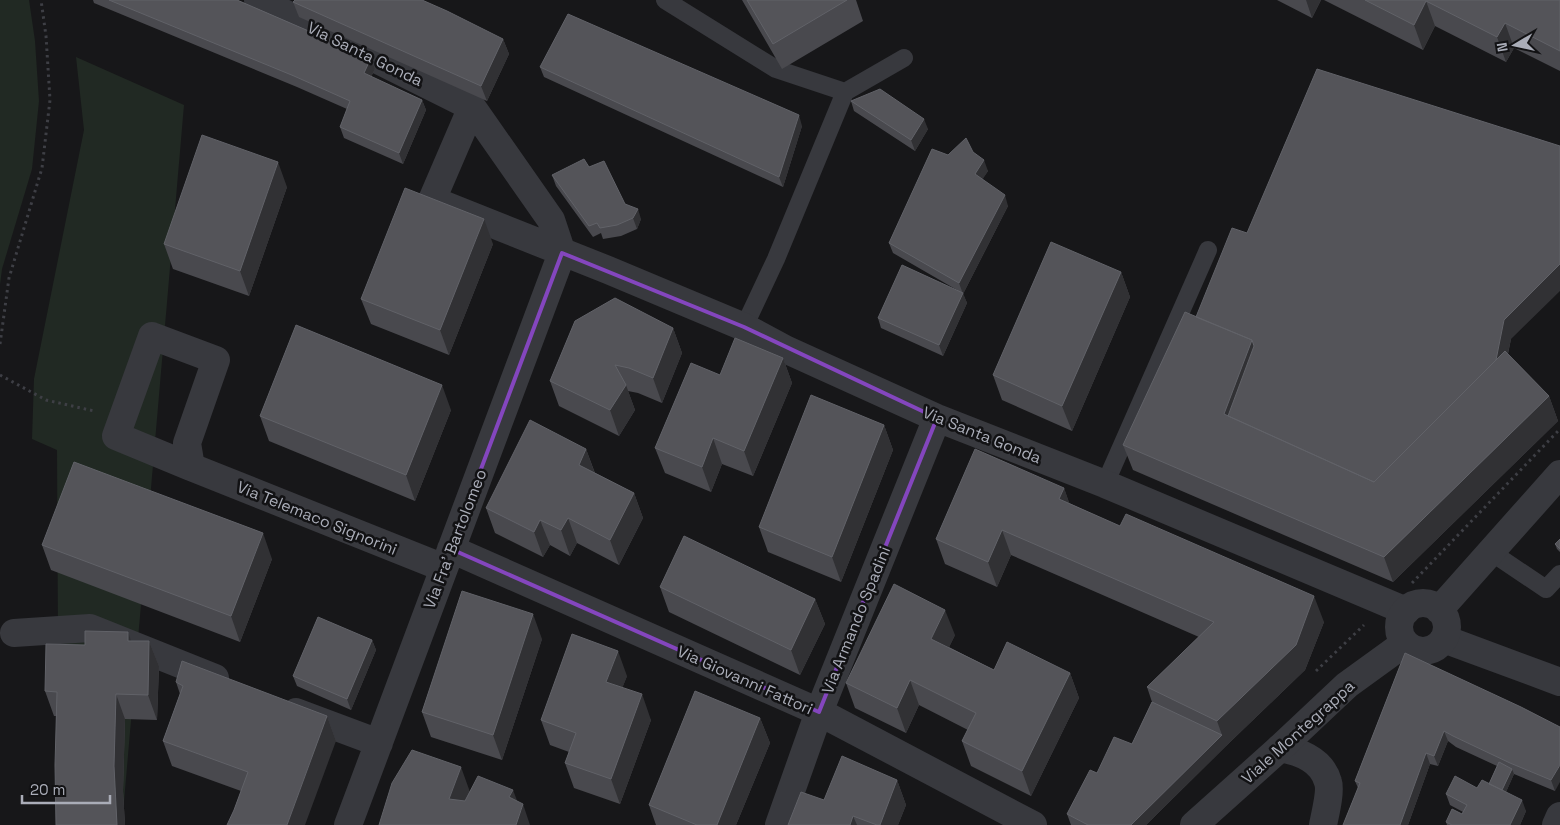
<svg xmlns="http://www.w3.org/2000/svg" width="1560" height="825" viewBox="0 0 1560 825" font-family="'Space Grotesk',sans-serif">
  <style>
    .green { fill: #212923 }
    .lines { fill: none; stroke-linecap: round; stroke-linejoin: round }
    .path { stroke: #3e3f45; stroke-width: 3; stroke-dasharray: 2.5 4; stroke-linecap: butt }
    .service { stroke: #38393e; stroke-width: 18 }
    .minor { stroke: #38393e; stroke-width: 28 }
    .tertiary { stroke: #38393e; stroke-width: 28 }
    .wall { fill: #49494e }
    .shaded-wall { fill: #313134 }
    .building { fill: #545459; stroke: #616268 }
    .marked { fill: none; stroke: #8446be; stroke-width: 4; stroke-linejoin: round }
    .labels { text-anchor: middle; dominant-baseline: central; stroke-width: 5; stroke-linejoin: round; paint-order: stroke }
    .street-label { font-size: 16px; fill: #aaadb8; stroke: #121214 }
  </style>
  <rect width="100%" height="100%" fill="#171719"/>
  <path class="green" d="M0 0H29L35 41 39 101 32 169 2 269 0 285Z
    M76 57 184 105 122 825H59L57 450 32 439 34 379 84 130Z"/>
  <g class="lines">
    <path class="path" d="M0 344 9 278 42 168 50 100 46 36 41 0
      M0 375 46 400 94 411
      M1412 583 1560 429
      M1316 671 1364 625"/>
    <path class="service" d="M665 0 776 69 845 92
      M744 327 776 259 845 92 904 58
      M1105 484 1208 250
      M1491 552 1546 589 1560 574"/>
    <path class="minor" d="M258 0 472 107 551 220 562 253
      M472 107 432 200 608 270 744 327 787 350 937 418 1105 484 1406 611
      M152 336 216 360 187 443 191 467 116 436Z
      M191 467 444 568
      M451 549 819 712 1033 825
      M14 633 90 628 215 678
      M1444 639 1560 682
      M296 712 379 743
      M1280 748C1301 752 1322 760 1328 782 1331 791 1325 815 1323 825
      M348 825 562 253
      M779 825 819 712 937 418
      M1556 825 1560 816"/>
    <path class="tertiary" d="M1399 627a24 24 0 1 1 48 0a24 24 0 1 1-48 0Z
      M1439 610 1560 474
      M1194 825 1280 748 1347 685 1405 643"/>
  </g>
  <path class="wall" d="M93 0H237L371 58 375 69 371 77 422 100 426 110 403 164 344 138 340 127 347 109 297 87 94 3Z
    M742 0H856L863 21 782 69Z
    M1277 0H1321L1312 18Z
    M1324 0H1560V71L1514 48 1506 62 1435 26 1423 50Z
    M293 2 503 39 509 54 487 101 299 17Z
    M540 67 802 126 783 187 544 77Z
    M851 101 928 129 915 151 854 111Z
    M973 152 988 171 982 179 1008 206 963 294 967 303 943 356 881 328 878 318 957 290 893 253 889 243 948 155Z
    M589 167 625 204 641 219 637 229 621 236 603 239 601 233 593 237 556 186 552 175Z
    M287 187 249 296 173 269 164 244Z
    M493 244 449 355 371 324 361 299Z
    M1121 272 1130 297 1072 431 1002 400 993 375Z
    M1196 317 1511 339 1508 354 1549 396 1558 421 1393 582 1133 470 1123 445Z
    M673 328 682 353 662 403 638 393 628 391 635 410 619 436 559 406 550 381Z
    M783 358 792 383 753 476 722 464 711 492 665 473 655 448 720 375Z
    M451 410 415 501 269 441 260 416Z
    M884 425 893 450 841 582 768 552 759 527Z
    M586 449 595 473 634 493 643 518 619 565 577 543 570 556 550 545 543 557 495 533 486 508Z
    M1064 488 1069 503 1324 622 1305 670 1226 746 1146 825H1071L1067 814 1097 773 1132 744 1152 702 1147 687 1199 637 1011 555 997 587 945 564 936 539Z
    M1560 539V552L1557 549 1555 544Z
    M42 545 272 559 240 642 51 570Z
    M660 587 815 599 825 624 800 675 669 612Z
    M955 635 949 647 994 670 1070 673 1079 698 1031 796 971 766 962 741 968 730 919 705 906 733 855 708 846 683Z
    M542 639 502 760 431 737 422 712Z
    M372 640 376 650 351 710 297 686 293 676Z
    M131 641H149L159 666 157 720 125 719 123 791 125 825H56V716H54L45 691Z
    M1405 653 1560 727 1555 791 1514 774 1506 792 1526 811 1520 825H1447L1446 822 1462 814 1463 812 1450 805 1446 794 1477 788 1489 784 1497 766 1456 747 1448 741 1438 766 1430 764 1408 825H1343L1358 788 1355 781Z
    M627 676 622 688 651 720 620 804 574 788 565 763 569 752 550 745 541 720Z
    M176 682 327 716 336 741 234 810 241 791 172 766 163 741 180 694Z
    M760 718 770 743 736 825H656L649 805Z
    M897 780 906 805 898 825H788L824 800Z"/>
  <path class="shaded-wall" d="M1306 0H1321L1312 18Z
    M1426 1 1435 26 1423 50 1414 25Z
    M1505 23 1514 48 1506 62 1497 37Z
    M503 39 509 54 487 101 481 86Z
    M371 58 375 69 367 84 364 73Z
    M422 100 426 110 403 164 399 153Z
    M799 115 802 126 783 187 779 177Z
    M924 119 928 129 915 151 911 140Z
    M984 160 988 171 979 185 975 174Z
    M278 162 287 187 249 296 240 271Z
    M1005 195 1008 206 963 294 959 283Z
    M638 209 641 219 637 229 633 218Z
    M484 219 493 244 449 355 440 330Z
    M1560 264V291L1511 339 1500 390 1383 507 1504 320Z
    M1121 272 1130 297 1072 431 1062 406Z
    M963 293 967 303 943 356 939 345Z
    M673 328 682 353 662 403 653 378Z
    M1252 340 1261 365 1238 425 1224 414Z
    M783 358 792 383 753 476 744 451Z
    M442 385 451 410 415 501 406 475Z
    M626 385 635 410 619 436 610 410Z
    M1549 396 1558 421 1393 582 1384 557Z
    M884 425 893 450 841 582 832 557Z
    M713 438 722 464 711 492 702 467Z
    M586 449 595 474 579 465Z
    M1064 488 1073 513 1059 499Z
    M634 493 643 518 619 565 610 540Z
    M568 518 577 543 570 556 561 530Z
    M540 520 550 545 543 557 534 532Z
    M1002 530 1011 555 997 587 988 562Z
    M263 533 272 559 240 642 231 616Z
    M1314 596 1324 622 1305 670 1226 746 1217 721Z
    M815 599 825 624 800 675 791 650Z
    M945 610 955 635 941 664 931 639Z
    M533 614 542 639 502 760 493 735Z
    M128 632 137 658 128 641Z
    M372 640 376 650 351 710 347 699Z
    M149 641 159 666 157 720 148 695Z
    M618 651 627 676 615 707 606 682Z
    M1070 673 1079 698 1031 796 1022 771Z
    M910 680 919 705 906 733 897 708Z
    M116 694 125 719 123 791 125 825H117L114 766Z
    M642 694 651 720 620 804 611 779Z
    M327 716 336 741 305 825H287Z
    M760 718 770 743 736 825H717Z
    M1444 731 1448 741 1438 766 1434 756Z
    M1222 735 1226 746 1146 825H1131Z
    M1426 753 1430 764 1408 825H1400Z
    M1560 765V782L1555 791 1551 780Z
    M461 767 470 792 458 824 449 799Z
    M1512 769 1514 774 1503 799 1501 793Z
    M897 780 906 805 898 825H880Z
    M513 790 521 811 523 804 530 825H516L509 797Z
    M1522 800 1526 811 1520 825H1510Z
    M853 816 857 825H850Z"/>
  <path class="building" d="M109 0H237L371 58 364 73 422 100 399 153 340 127 350 101 294 76Z
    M295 0H422L447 11 503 39 481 86 293 2Z
    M747 0H847L773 44Z
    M1365 0H1560V51L1505 23 1497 37 1426 1 1414 25Z
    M568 14 799 115 779 177 540 67Z
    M1317 69 1560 146V264L1504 320 1496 360 1374 482 1228 416 1254 346 1252 340 1196 317 1232 228 1247 233Z
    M880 89 924 119 911 140 851 101Z
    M202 135 278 162 240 271 164 244Z
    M966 138 973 152 984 160 975 174 1005 195 959 283 889 243 932 149 948 155Z
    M584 159 589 167 604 161 625 204 638 209 633 218 617 225 600 228 597 223 589 226 552 175Z
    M405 188 484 219 440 330 361 299Z
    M1051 242 1121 272 1062 406 993 375Z
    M902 265 963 293 939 345 878 318Z
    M615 298 673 328 653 378 629 368 615 365 626 385 610 410 550 381 575 321Z
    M1185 312 1252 340 1224 414 1374 482 1505 351 1549 396 1384 557 1123 445Z
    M296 325 442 385 406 475 260 416Z
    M735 338 783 358 744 451 713 438 702 467 655 448 691 363 720 375Z
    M811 395 884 425 832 557 759 527Z
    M530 420 586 449 579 465 634 493 610 540 568 518 561 530 540 520 534 532 486 508Z
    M975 449 1064 488 1059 499 1120 526 1126 514 1314 596 1296 645 1217 721 1147 687 1214 622 1002 530 988 562 936 539Z
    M74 462 263 533 231 616 42 545Z
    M684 536 815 599 791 650 660 587Z
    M1560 539V549L1555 544Z
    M894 584 945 610 931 639 994 670 1007 642 1070 673 1022 771 962 741 976 713 910 680 897 708 846 683Z
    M462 591 533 614 493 735 422 712Z
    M318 617 372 640 347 699 293 676Z
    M85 631 128 632V641H149L148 695 116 694 114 766 117 825H56L55 765 57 692 45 691 46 644 85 645Z
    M572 634 618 651 606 682 642 694 611 779 565 763 576 733 541 720Z
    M1405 653 1521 707 1560 727V765L1551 780 1510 763 1453 736 1444 731 1434 756 1426 753 1400 825H1343L1360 783 1355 781Z
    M182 661 327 716 287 825H227L234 810 248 772 163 741 183 686 176 682Z
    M695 691 760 718 717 825H697L649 805Z
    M1152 702 1222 735 1131 825H1088L1067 814 1090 770 1097 773 1114 737 1132 744Z
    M412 750 461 767 449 799 465 801 478 776 513 790 509 797 523 804 516 825H379L392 783Z
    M842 756 897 780 880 825H877L853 816 850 825H788L801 792 824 800Z
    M1499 762 1512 769 1502 790 1489 784Z
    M1455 776 1477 788 1482 780 1522 800 1510 825H1452L1446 822 1452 809 1462 814 1467 805 1446 794Z"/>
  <path class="marked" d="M562 253 744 327 937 418 819 712 451 549Z"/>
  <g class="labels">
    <g class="street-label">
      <text transform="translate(365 54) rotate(26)">Via Santa Gonda</text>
      <text transform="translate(982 435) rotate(22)">Via Santa Gonda</text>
      <text transform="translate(317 518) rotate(22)">Via Telemaco Signorini</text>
      <text transform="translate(455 539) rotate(-69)">Via Fra' Bartolomeo</text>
      <text transform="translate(856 620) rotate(-68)">Via Armando Spadini</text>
      <text transform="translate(745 680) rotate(24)">Via Giovanni Fattori</text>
      <text transform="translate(1298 732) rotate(-42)">Viale Montegrappa</text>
    </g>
  </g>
  <g transform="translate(1515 45) rotate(261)" stroke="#121214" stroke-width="4" paint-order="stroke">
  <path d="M0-4L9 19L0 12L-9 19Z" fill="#aaadb8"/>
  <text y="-8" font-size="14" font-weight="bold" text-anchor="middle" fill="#aaadb8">N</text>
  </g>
  <path d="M22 795v8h88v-8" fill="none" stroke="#aaadb8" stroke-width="2.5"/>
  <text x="30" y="795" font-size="15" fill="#aaadb8" stroke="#121214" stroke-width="4" paint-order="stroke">20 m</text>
</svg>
